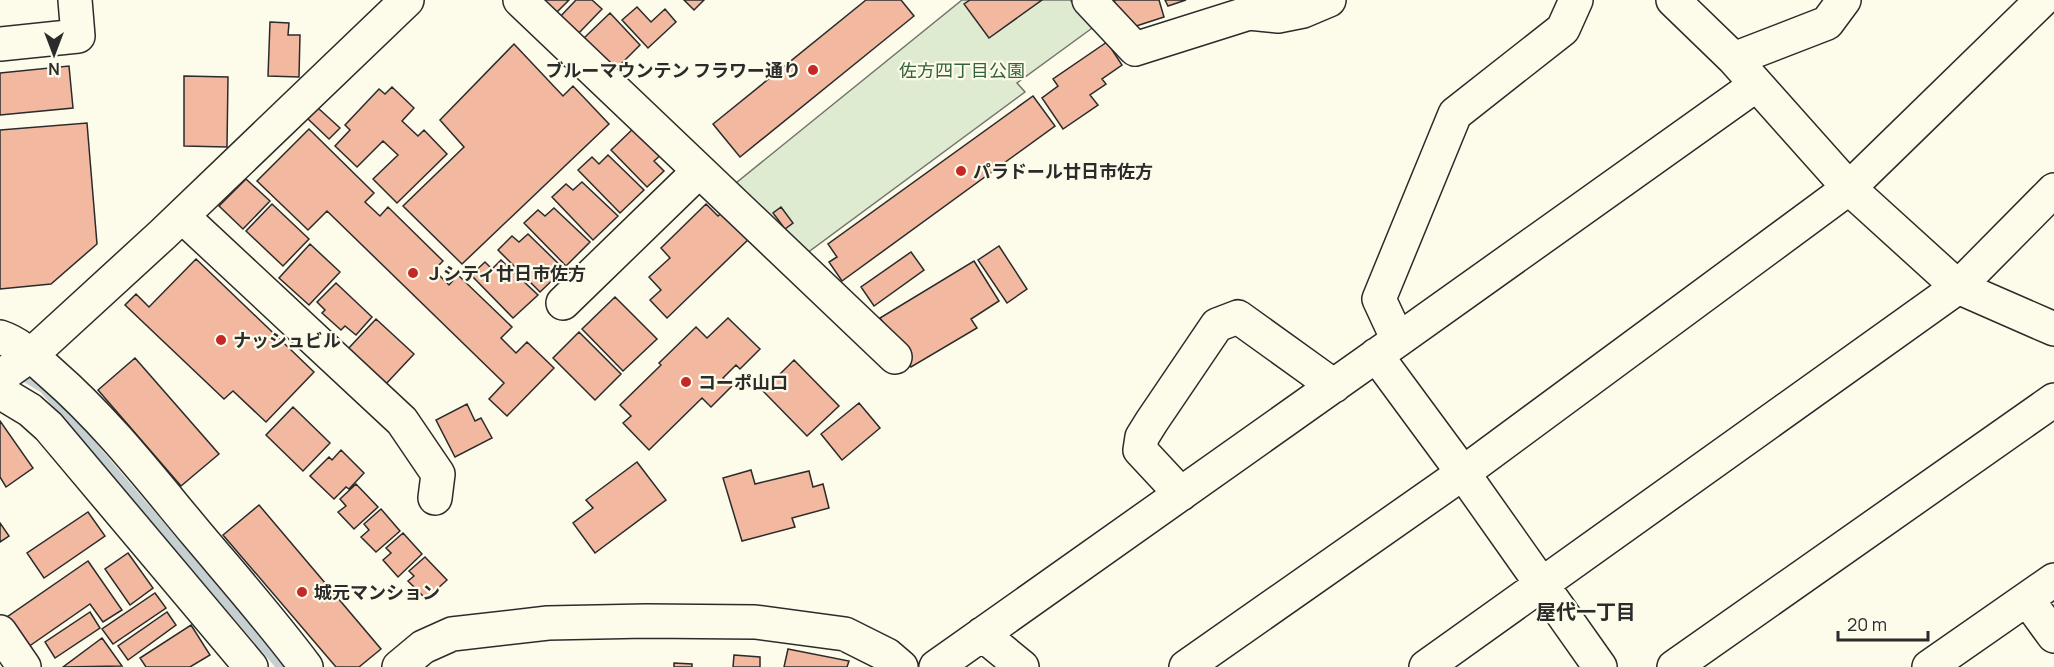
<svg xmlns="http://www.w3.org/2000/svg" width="2054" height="667" viewBox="0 0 2054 667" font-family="Manrope,'Noto Sans JP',sans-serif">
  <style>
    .green { fill: #deebd1; stroke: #74746e; stroke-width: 1.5 }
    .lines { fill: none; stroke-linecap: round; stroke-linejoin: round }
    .stream { stroke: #c7d0d0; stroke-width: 9 }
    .building { fill: #f2b8a0; stroke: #2b2b2b; stroke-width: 1.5 }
    .minor-casing { stroke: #2b2b2b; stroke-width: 36 }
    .minor { stroke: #fdfbea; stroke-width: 33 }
    .poi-dot { fill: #c62828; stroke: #fdfbea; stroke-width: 2 }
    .labels { text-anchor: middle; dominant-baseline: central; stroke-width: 4.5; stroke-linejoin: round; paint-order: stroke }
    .poi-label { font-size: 18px; font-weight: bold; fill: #2b2b2b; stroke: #fdfbea; text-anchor: start }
    .park-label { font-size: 18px; fill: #34623c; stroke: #fdfbea }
    .neighbourhood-label { font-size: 20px; font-weight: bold; fill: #2b2b2b; stroke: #fdfbea }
  </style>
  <rect width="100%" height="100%" fill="#fdfbea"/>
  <path class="green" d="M962 0H1070L1095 26 1017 83 1025 92 807 253 731 187Z"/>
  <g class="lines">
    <path class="stream" d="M17 373 44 389 281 667"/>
  </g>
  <path class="building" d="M536 0H569L553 16Z
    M576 0H592L602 9 576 36 558 19Z
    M684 0H704L694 10Z
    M866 0H901L914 16 740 157 713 124Z
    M970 0H1042L989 38 964 4Z
    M1114 0H1159L1164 17 1124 30Z
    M1165 0H1186L1168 6Z
    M637 7 651 22 665 9 676 22 648 48 622 20Z
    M610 13 640 45 615 70 584 38Z
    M270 22 289 23 288 35H300L299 77 268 76Z
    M1107 42 1122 65 1102 79 1106 84 1090 95 1098 105 1063 129 1042 98 1058 86 1053 79Z
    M514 44 563 96 573 86 609 124 462 264 403 206 464 147 440 120Z
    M69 66 73 108 0 115V73Z
    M184 76 228 77 227 147 184 146Z
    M392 87 414 108 402 121 418 136 424 130 447 154 397 203 373 179 398 155 383 141 357 167 335 146 350 130 345 125 379 89 385 94Z
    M1033 96 1055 126 842 281 829 262 837 257 828 244Z
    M318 108 340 128 329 139 307 118Z
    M87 123 97 244 51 284 0 289V130Z
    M636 126 663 153 654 161 664 171 647 187 611 150Z
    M309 129 374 193 365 202 380 216 388 207 443 261 434 270 449 285 458 275 512 327 501 338 516 353 527 342 554 368 507 416 489 399 504 383 327 211 308 230 257 181Z
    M608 155 644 190 620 213 578 170 592 157 599 164Z
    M246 179 270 201 243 229 219 206Z
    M582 182 618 216 593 240 552 197 566 184 573 190Z
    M272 204 309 239 283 266 246 231Z
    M706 204 718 216 726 209 752 236 667 318 650 300 661 290 649 277 670 258 661 248Z
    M781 207 793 223 785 229 773 213Z
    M554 208 590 242 566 266 524 223 538 210 545 216Z
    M528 234 564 269 540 292 498 250 512 236 519 242Z
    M310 244 340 272 309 305 279 278Z
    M999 246 1027 289 1007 303 978 260Z
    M911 252 924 270 874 306 861 287Z
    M196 259 314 372 266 422 233 391 224 399 125 305 136 294 149 307Z
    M501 260 538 295 513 318 471 275 485 262 492 269Z
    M974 261 999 301 971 319 977 328 911 367 880 318Z
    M336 283 372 317 356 335 345 326 341 330 322 313 325 310 317 302Z
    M615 297 657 339 623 371 582 329Z
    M728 318 760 349 740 369 736 365 723 378 732 386 711 407 702 398 649 450 623 423 631 416 620 405 661 365 659 363 696 327 707 338Z
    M376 319 414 354 385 385 347 350Z
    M579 332 621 374 595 400 553 358Z
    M135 358 219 454 181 486 98 390Z
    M794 360 839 406 807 436 763 391Z
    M859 403 880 428 842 460 821 434Z
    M467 404 475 421 481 418 492 438 455 457 436 420Z
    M293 407 330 443 303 471 266 435Z
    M0 421 33 468 6 487 0 477Z
    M341 450 364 473 349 489 346 487 334 499 310 476 329 457 332 460Z
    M637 462 666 500 595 553 573 523 593 508 586 500Z
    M751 470 755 484 809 471 813 487 823 484 829 508 792 518 795 527 742 541 723 478Z
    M356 484 378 507 354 529 338 512 346 506 340 499Z
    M259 505 381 649 359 667H336L223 535Z
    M381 509 400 531 376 552 361 537 369 530 364 524Z
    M88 512 105 536 44 578 27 553Z
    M0 523 9 536 0 542Z
    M403 533 422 554 398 577 383 560 391 553 386 548Z
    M128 553 153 588 130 605 105 569Z
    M425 557 447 580 426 599 408 581 414 576 409 571Z
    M88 561 122 610 103 622 90 604 28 647 7 617Z
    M155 593 166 608 113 644 102 629Z
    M90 612 100 628 55 658 45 642Z
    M167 612 176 625 128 660 118 646Z
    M191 625 210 655 190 667H146L140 658Z
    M102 638 122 666 63 667Z
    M788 649 849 661 847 667H784Z
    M734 655 760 657V667H733Z
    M674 663 692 664V667H674Z"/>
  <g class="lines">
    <g class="minor-casing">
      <path id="minor" d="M520 0 895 357
        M1089 0 1135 49 1249 13 1278 16 1303 11 1329 0
        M1673 0 1734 59 1849 188 1958 287 2054 329
        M0 44 78 36 75 0
        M1734 59 1827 23 1844 0
        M182 216 402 421 438 474 435 498
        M563 303 699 171
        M0 337C21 344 35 359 52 374 106 421 150 478 196 533 233 577 271 620 306 667
        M1398 340 1379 299 1455 114 1563 29 1576 0
        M1376 355 1463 473 1600 667
        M0 377 31 355 163 234 407 0
        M0 392 30 410 49 427 251 667
        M1181 494 1140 450 1142 437 1152 421 1217 325 1238 317 1334 386
        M2027 599 2054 636
        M0 632 24 667
        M982 634 1022 667
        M399 667 423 647 452 634 548 623 646 621 755 622 845 634 887 655 901 667
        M936 667 1398 340 1756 85
        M1186 667 1463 473 1849 188 2042 0
        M1426 667 1958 287 2054 190
        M1674 667 2054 400
        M1929 667 2054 580"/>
    </g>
    <use href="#minor" class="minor"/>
  </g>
  <g class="poi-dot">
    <circle cx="813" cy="70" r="6"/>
    <circle cx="961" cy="171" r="6"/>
    <circle cx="413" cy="273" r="6"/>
    <circle cx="221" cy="340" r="6"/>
    <circle cx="686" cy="382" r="6"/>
    <circle cx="302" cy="592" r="6"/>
  </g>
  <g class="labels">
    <g class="poi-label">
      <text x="801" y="70" text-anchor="end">ブルーマウンテン フラワー通り</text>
      <text x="973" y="171">パラドール廿日市佐方</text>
      <text x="425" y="273">Ｊシティ廿日市佐方</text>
      <text x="233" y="340">ナッシュビル</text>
      <text x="698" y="382">コーポ山口</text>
      <text x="314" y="592">城元マンション</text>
    </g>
    <g class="park-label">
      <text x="962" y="70">佐方四丁目公園</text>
    </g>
    <g class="neighbourhood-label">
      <text x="1586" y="611">屋代一丁目</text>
    </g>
  </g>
  <g transform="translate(54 54) rotate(180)" stroke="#fdfbea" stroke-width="4.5" paint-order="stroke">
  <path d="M0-4.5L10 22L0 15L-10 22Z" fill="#2b2b2b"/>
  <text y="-9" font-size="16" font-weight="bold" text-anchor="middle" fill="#2b2b2b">N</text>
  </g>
  <path d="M1838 631v9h90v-9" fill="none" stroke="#2b2b2b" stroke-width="3"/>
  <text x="1847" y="631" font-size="18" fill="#2b2b2b" stroke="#fdfbea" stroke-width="4.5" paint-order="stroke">20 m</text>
</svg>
